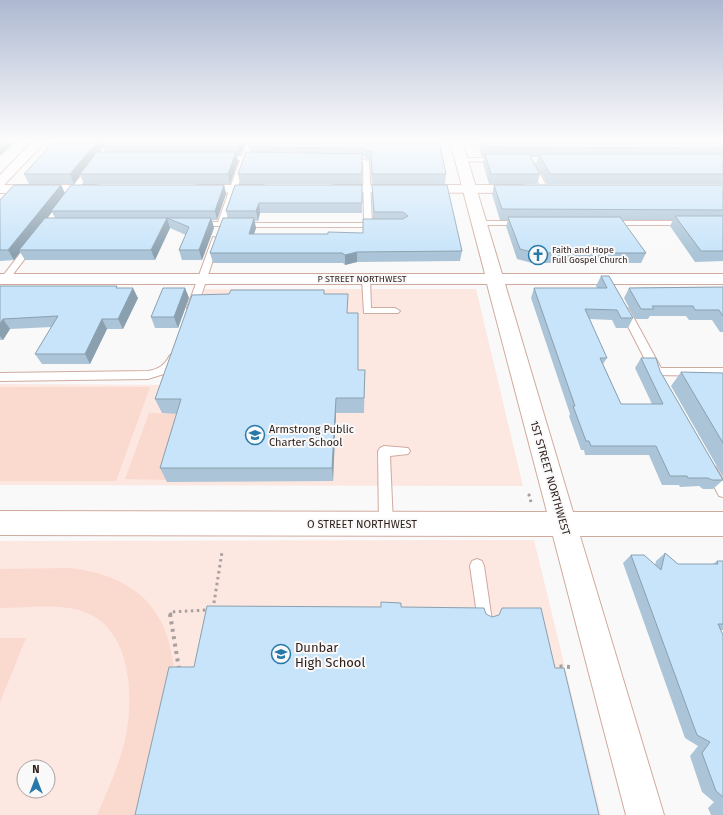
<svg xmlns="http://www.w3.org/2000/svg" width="723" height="815" viewBox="0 0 723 815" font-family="'Fira Sans',sans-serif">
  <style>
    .built { fill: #fce7e1; fill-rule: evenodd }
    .green { fill: #fad9cf }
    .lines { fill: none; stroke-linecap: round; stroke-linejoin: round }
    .lane-casing { stroke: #d1aa9e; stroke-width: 2 }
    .street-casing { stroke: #d1aa9e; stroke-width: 2 }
    .secondary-casing { stroke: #d1aa9e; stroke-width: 2 }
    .path-far1 { stroke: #a7a09f; stroke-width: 3; stroke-dasharray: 2.5 3.5; stroke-linecap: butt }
    .path { stroke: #a7a09f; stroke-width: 4; stroke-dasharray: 3 4.5; stroke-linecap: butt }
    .lane { fill: #fff; fill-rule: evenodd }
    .street { fill: #fff; fill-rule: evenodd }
    .secondary { fill: #fff; fill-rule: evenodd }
    .wall { fill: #abc4d7; fill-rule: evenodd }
    .shaded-wall { fill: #8ba0af }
    .building { fill: #c7e4fa; stroke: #8ba0af }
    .labels { text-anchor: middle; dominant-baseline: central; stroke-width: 4; stroke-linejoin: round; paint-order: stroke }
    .far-poi-label { font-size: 9px; fill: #2d1e1a; stroke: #f9f9f9; text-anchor: start }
    .far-street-label { font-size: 9px; fill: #2d1e1a; stroke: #f9f9f9 }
    .poi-label { font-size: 11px; fill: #2d1e1a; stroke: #f9f9f9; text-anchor: start }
    .street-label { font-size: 11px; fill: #2d1e1a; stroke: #f9f9f9 }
    .near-poi-label { font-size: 13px; fill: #2d1e1a; stroke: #f9f9f9; text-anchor: start }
  </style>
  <rect width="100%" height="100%" fill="#f9f9f9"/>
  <path class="built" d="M205 289H476L523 486 0 485V384L172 385Z
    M534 540 601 815H0V541ZM24 767H48V791H24Z"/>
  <path class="green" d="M0 387H150L116 481H0Z
    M149 413 188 414 168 480 125 479Z
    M69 568C139 576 172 612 175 682L150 815H97C107 792 118 768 124 744 135 701 133 627 82 611 57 603 26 608 0 608V569Z
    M0 638H26L0 702Z"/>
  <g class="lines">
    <g class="lane-casing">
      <path id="lane" d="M109 141H115L50 226H44V222Z
        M247 141H253L248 156H258L261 158 258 160H247L225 224 221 226H197L196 224 200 222H218L240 160H223L220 158 223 156H242Z
        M347 156 369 161 372 223H380V227H240L236 225 240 223H364L363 162 345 159 344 158Z
        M460 158H497L500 160 497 162 458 161V159Z
        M530 163 535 164 548 189 547 190 542 189 529 164Z
        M475 221H521L525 223 521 225H478L474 223Z
        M607 221H685L689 223 685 225H610L606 223Z
        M213 237 220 239 197 308 195 310H189L187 308Z
        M29 242 36 244 8 281H2V277Z
        M366 276 370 279 371 308H395L400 311 398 313H364L362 279Z
        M624 306 629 309 661 368H723V376L653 375 619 309Z
        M174 354 179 358 173 368 167 373 148 379 0 381V373L148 371C159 369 165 365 170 355Z
        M384 446 408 448 410 451 408 454 390 456 393 524 391 528 386 530 381 528 379 524 378 451 380 448Z
        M712 466 716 467 723 480V497L719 496 706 471 708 467Z
        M477 559 482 561 484 566 492 621 490 626 485 628 480 626 478 621 470 566 472 561Z"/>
    </g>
    <g class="street-casing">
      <path id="street" d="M33 141H46L4 185H96L101 186 103 189 101 192 0 193V175Z
        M198 185H262L267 186 269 189 267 192 262 193 193 192 191 189 193 186Z
        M334 185H522L527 186 529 189 527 192 522 193 329 192 327 189 329 186Z"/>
    </g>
    <g class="secondary-casing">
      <path id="secondary" d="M450 141H462L502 274H723V284H505L573 512H723V536H580L664 815H626L553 536 0 535V511L547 512 487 284H0V274H485Z"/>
    </g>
    <path class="path-far1" d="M531 502 529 495 533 496
      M213 609 222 552
      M171 615 170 612 207 610"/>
    <path class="path" d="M170 614 179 669
      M552 666 572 667"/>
    <use href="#lane" class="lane"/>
    <use href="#street" class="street"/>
    <use href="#secondary" class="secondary"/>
  </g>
  <path class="wall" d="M55 141H246L240 155H237L238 162 230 184H84L80 175 74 184H29L24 174ZM103 147 105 152H99Z
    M439 141 446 174 445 184H372L370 161 363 156H362V184H240L238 174 250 153 249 147Z
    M477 141H723V184H547L536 164 538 157H531L540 174 537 184H489L483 164 484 157 481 156 480 149Z
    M61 185 65 193 224 185 226 194 217 220H212L214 228 202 260H182L179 250 186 235 170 228 155 260H25L20 252 14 260 0 261V200ZM52 212 55 218H47Z
    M235 185H362V213H260L258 221H254L256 228 254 234H328L363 233 373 219 372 185 462 251 460 261 357 262 345 265 343 263H213L210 253 228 218 226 211Z
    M494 185H723V261L695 262 670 226 673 220H622L646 253 641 263H532L517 259 506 226 508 220H500L492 194Z
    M601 276 633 318 628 328H616L612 320 589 319 607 358 603 364 621 404H652L635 368 641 358 660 371 723 480 713 489H703L699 486 680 487 679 485H662L649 455H585L584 450H581L569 416 570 414 531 298 534 288H597L596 286Z
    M0 286H117V288L138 298 123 329H107L90 364H42L35 354 52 327 10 329 3 340H0Z
    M723 287V332H720L712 320H689L686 316H650L648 319H635L624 298 629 288Z
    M185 288 189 298 178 328H155L151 317Z
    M324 294 348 313 358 370H365L364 413H336L333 481 167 482 160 468 177 414 162 413 155 399Z
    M681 372 723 373V477L671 386Z
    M665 553 678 564H713L717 561H723V630H721L723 635V815H711L708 808 714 802 702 792 690 756 698 746 685 738 623 563 631 555 655 565 656 561Z"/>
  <path class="shaded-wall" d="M2 141H17L0 156V143Z
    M98 141H108L103 146V147L81 174H80V175L74 184 70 174Z
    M241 141H246L240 155 238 147Z
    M236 152 238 162 230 184 228 174Z
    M61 185 65 194 51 211 52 212 22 250H19L20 252 14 260 8 250Z
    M224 185 226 194 217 220 215 211Z
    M259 203 260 213 258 221 256 211Z
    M167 218 170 228 155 260 151 250Z
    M211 218 214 228 202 260 199 250Z
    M254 218 256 228 251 243 249 234Z
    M357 252V262L345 265V255Z
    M133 288 138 298 123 329 118 319Z
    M185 288 189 298 178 328 174 317Z
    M3 319 10 329 3 340 0 336V324Z
    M102 319 107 329 90 364 85 354Z
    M336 398V413L333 481 332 468Z"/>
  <path class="building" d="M55 141H98L70 174H24Z
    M107 141H241L238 147 103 146Z
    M250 141H439L446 174H372L371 152 363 148 249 147Z
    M482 141H723V148L482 147Z
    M97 152H236L228 174H80Z
    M246 152 362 154V174H238Z
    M485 154H529L540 174H491Z
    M539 154H723V174H550Z
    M14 185H61L8 250H0V200Z
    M71 185H224L215 211H51Z
    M235 185H362V203H259L256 211H226Z
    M372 185H447L462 251 357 252 345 255 342 253H210L223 218H254L249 234H328V232L363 233V219H403L408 216 403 212H374Z
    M494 185H723V210L502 209Z
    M675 216H723V251H701Z
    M508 217H620L646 253H535L520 249Z
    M45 218H211L199 250H179L189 227 167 218 151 250H19Z
    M601 276H609L633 318H621L617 310 585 309 607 358H600L621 404H663L641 358H656L660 371 723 480H712L708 478H688L687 476H670L656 446H591L589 441H586L573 406H575L534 288H607Z
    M0 286H117L116 288H133L118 319H102L85 354H35L58 316 3 319 0 324Z
    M723 287V316L719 310H695L693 306H652L654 309H641L629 288Z
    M163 288H185L174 317H151Z
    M231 290H324V294H348L347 313H358V370H365L364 398H336L332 468H160L181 399H155L192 295 229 294Z
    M681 372 723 373V443Z
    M665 553 678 564H718L717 561H723V624H718L723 635V797L716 791 702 753 710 742 697 735 631 555H644L661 570Z
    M381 602 401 603V607L484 608 486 614 492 617 499 615 502 608H541L555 668H564L599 815H135L169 667H194L207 606 381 607Z"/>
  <linearGradient id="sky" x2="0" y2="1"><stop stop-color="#adb8d1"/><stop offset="0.55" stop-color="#fcfcfc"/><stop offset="1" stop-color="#fcfcfc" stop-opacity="0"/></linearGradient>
  <rect width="723" height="255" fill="url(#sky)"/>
  <defs>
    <g id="church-ring" transform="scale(1)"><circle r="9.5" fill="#f9f9f9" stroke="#2779aa" stroke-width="1.5"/><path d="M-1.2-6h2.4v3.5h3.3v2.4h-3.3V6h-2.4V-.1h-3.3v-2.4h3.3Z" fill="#2779aa"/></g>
    <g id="school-ring" transform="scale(1)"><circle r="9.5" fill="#f9f9f9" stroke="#2779aa" stroke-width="1.5"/><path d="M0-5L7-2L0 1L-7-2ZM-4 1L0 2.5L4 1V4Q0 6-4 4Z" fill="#2779aa"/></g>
  </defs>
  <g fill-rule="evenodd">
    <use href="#church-ring" x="538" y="255"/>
    <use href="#school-ring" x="255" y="435"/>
    <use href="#school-ring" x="281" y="654"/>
  </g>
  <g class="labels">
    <g class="far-poi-label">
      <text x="552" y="250">Faith and Hope<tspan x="552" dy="10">Full Gospel Church</tspan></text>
    </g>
    <g class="far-street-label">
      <text x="362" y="279">P STREET NORTHWEST</text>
    </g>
    <g class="poi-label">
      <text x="269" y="429">Armstrong Public<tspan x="269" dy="13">Charter School</tspan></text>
    </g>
    <g class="street-label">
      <text transform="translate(550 478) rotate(74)">1ST STREET NORTHWEST</text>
      <text x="362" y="524">O STREET NORTHWEST</text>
    </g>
    <g class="near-poi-label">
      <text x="295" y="647">Dunbar<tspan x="295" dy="15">High School</tspan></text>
    </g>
  </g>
  <g transform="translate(36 779)"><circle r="19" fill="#f9f9f9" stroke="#a7a1a0"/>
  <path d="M0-3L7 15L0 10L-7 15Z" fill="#2779aa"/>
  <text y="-6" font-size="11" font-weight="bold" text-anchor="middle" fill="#2d1e1a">N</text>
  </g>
</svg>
